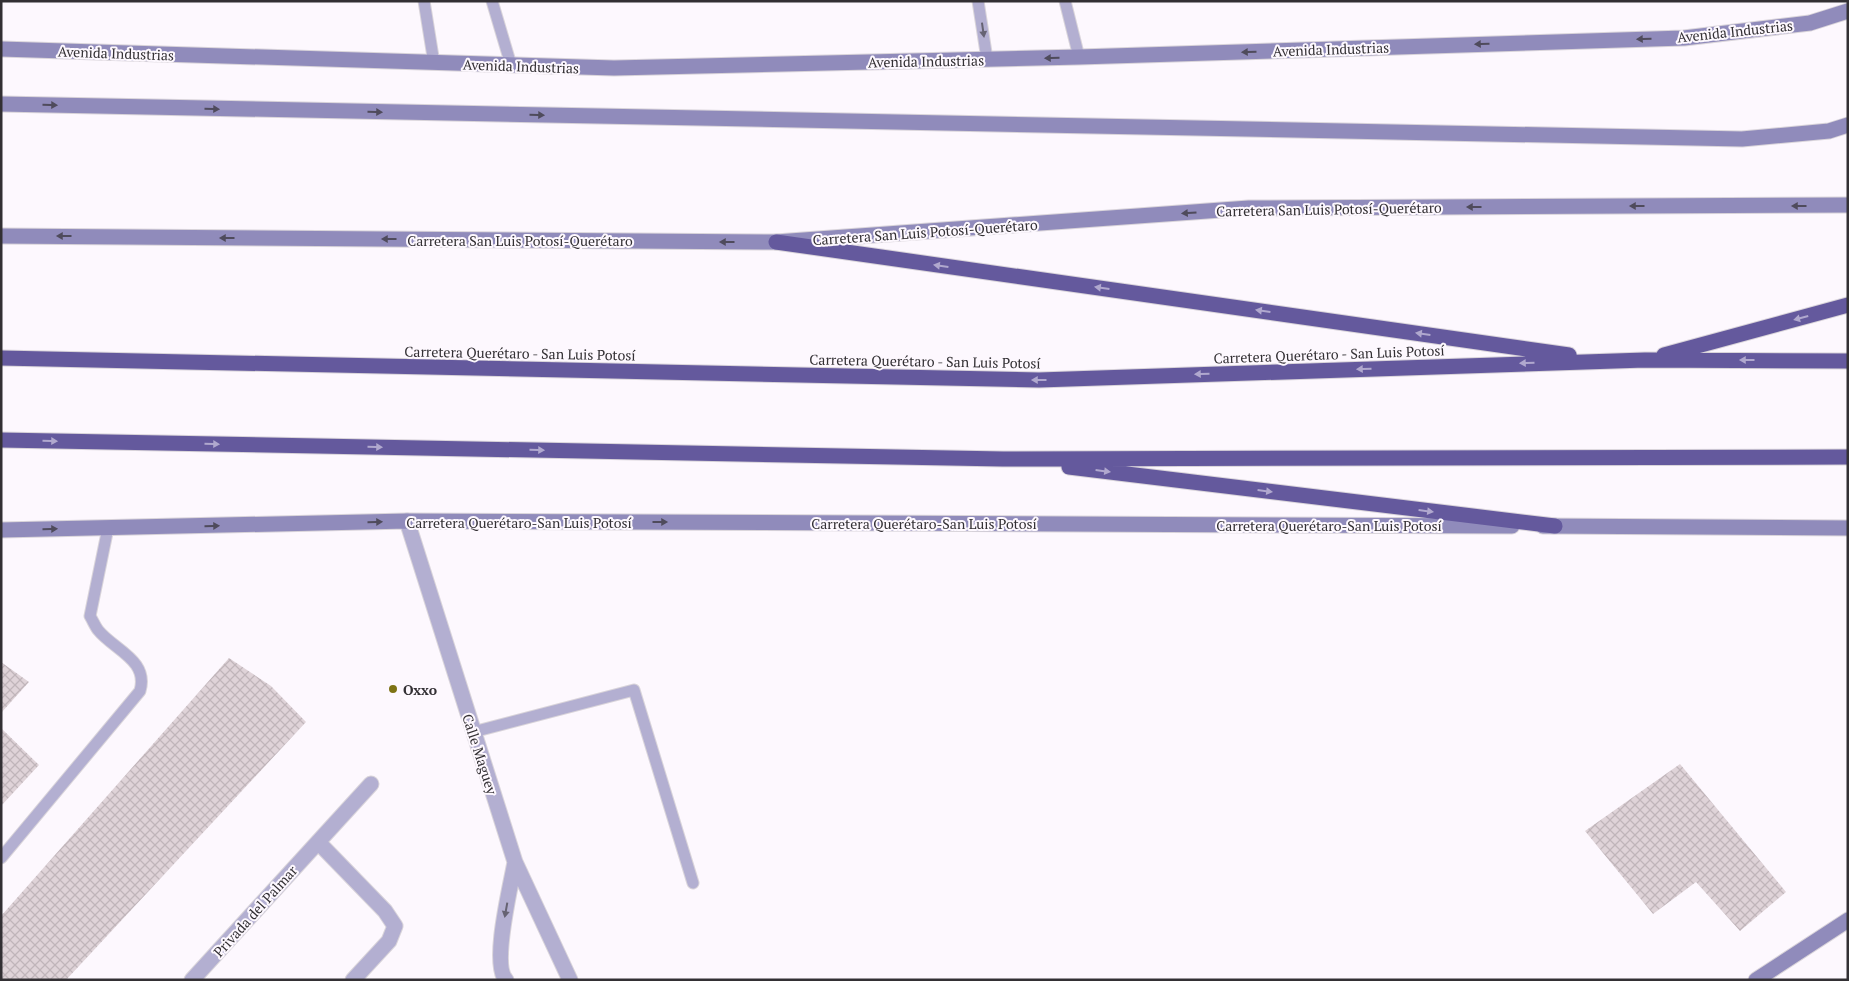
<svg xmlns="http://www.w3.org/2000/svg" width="1849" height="981" viewBox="0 0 1849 981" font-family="'PT Serif',serif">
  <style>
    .building { fill: url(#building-cross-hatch) }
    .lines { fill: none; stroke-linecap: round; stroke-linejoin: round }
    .lane-casing { stroke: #d9d4da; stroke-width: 13 }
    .street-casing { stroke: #d9d4da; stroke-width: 17 }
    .secondary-casing { stroke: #d9d4da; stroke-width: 17 }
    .highway-casing { stroke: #d9d4da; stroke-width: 17 }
    .lane { stroke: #b3afd1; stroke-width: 11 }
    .street { stroke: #b3afd1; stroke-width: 15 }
    .secondary { stroke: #908bbb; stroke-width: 15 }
    .highway { stroke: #64599d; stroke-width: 15 }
    .oneway { fill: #666373 }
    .oneway2 { fill: #4f4b5c }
    .oneway3 { fill: #b0a8ce }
    .poi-dot { fill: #7e7315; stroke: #fdf8fe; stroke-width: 2 }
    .labels { text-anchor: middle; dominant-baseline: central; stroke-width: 4; stroke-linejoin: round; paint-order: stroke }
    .street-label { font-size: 14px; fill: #333034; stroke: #fdf8fe }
    .poi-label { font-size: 14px; font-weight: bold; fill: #333034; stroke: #fdf8fe; text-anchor: start }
  </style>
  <defs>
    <pattern id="building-cross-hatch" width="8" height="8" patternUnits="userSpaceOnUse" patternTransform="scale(1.25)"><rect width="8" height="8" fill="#dfd3d8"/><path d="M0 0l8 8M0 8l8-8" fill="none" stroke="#c0b5ba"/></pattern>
  </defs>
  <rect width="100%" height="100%" fill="#fdf8fe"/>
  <path class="building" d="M229 658 271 686 306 722 66 980H1V916Z
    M1 662 29 682 1 713Z
    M1 728 39 765 1 806Z
    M1680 764 1786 892 1740 931 1696 882 1653 914 1585 831Z"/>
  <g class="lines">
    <g class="lane-casing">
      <path id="lane" d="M424 1 434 63
        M492 1 511 65
        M978 1 987 59
        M1065 1 1079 57
        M473 732 634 690 693 883
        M1 858 140 691C149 660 114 650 98 630 95 626 93 621 90 616L108 528"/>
    </g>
    <g class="street-casing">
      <path id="street" d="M407 521 515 862 570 980
        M318 842 385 911 395 926 389 941 353 980
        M192 980 371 784
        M506 980C491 964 511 885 515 862"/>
    </g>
    <g class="secondary-casing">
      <path id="secondary" d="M1 49 614 68 1079 57 1684 38 1810 23 1848 11
        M1 104 1742 139 1829 131 1848 125
        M1 236 776 242 1249 208 1848 205
        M1543 526 1848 528
        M1 530 407 521 1512 526
        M1756 980 1848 920"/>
    </g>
    <g class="highway-casing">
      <path id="highway" d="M776 242 1569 355
        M1664 355 1848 305
        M1 358 1039 380 1645 360 1848 361
        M1 440 1003 459 1848 457
        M1069 467 1555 526"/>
    </g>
    <use href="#lane" class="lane"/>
    <use href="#street" class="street"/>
    <use href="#secondary" class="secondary"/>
    <use href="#highway" class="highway"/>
  </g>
  <defs><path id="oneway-solid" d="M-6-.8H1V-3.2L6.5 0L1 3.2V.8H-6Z" transform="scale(1.25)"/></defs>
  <g class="oneway">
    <use href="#oneway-solid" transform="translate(983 30) rotate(82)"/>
    <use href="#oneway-solid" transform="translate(506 910) rotate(100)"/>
  </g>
  <g class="oneway2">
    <use href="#oneway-solid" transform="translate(1644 39) rotate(178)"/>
    <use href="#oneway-solid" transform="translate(1482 44) rotate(178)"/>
    <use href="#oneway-solid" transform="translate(1249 52) rotate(178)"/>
    <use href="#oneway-solid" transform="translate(1052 58) rotate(179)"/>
    <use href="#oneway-solid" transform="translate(50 105) rotate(1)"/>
    <use href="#oneway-solid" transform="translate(212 109) rotate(1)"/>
    <use href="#oneway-solid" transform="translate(375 112) rotate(1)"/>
    <use href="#oneway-solid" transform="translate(537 115) rotate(1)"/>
    <use href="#oneway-solid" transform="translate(1637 206) rotate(180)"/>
    <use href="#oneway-solid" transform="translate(1799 206) rotate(180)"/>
    <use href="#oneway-solid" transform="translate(1474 207) rotate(180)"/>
    <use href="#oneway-solid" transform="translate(1189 213) rotate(176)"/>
    <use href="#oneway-solid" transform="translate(64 236) rotate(-180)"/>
    <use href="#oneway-solid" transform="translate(227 238) rotate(-180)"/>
    <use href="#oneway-solid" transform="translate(389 239) rotate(-180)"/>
    <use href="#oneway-solid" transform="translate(727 242) rotate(-180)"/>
    <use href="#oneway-solid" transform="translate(375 522) rotate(-1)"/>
    <use href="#oneway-solid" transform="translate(660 522)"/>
    <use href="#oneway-solid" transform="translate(212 526) rotate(-1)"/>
    <use href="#oneway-solid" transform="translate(50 529) rotate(-1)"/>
  </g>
  <g class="oneway3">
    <use href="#oneway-solid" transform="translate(941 266) rotate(-172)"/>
    <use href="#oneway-solid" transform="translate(1102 288) rotate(-172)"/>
    <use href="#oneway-solid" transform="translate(1263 311) rotate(-172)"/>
    <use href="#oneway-solid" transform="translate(1801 318) rotate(165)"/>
    <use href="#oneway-solid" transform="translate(1423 334) rotate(-172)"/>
    <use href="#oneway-solid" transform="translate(1747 360) rotate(-180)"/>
    <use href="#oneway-solid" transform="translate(1527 363) rotate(178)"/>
    <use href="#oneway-solid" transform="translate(1364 369) rotate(178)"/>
    <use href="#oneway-solid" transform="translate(1202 374) rotate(178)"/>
    <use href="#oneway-solid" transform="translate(1039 380) rotate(180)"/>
    <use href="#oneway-solid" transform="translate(50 441) rotate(1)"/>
    <use href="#oneway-solid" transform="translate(212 444) rotate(1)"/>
    <use href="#oneway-solid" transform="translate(375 447) rotate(1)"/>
    <use href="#oneway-solid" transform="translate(537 450) rotate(1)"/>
    <use href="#oneway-solid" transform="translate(1103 471) rotate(7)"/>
    <use href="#oneway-solid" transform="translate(1265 491) rotate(7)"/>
    <use href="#oneway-solid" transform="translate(1426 511) rotate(7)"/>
  </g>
  <circle class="poi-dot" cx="393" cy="689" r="5"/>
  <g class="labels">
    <g class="street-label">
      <text transform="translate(1735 31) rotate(-6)">Avenida Industrias</text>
      <text transform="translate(1331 49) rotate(-2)">Avenida Industrias</text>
      <text transform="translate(116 53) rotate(2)">Avenida Industrias</text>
      <text transform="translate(926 61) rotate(-1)">Avenida Industrias</text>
      <text transform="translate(521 66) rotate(2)">Avenida Industrias</text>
      <text transform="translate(1329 209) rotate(-1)">Carretera San Luis Potosí-Querétaro</text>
      <text transform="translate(925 232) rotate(-4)">Carretera San Luis Potosí-Querétaro</text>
      <text x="520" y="240">Carretera San Luis Potosí-Querétaro</text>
      <text transform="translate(520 353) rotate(1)">Carretera Querétaro - San Luis Potosí</text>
      <text transform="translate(1329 354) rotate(-2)">Carretera Querétaro - San Luis Potosí</text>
      <text transform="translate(925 361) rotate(1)">Carretera Querétaro - San Luis Potosí</text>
      <text x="519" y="522">Carretera Querétaro-San Luis Potosí</text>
      <text x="924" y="523">Carretera Querétaro-San Luis Potosí</text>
      <text x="1329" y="525">Carretera Querétaro-San Luis Potosí</text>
      <text transform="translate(480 754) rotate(72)">Calle Maguey</text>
      <text transform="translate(255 911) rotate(-48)">Privada del Palmar</text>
    </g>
    <g class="poi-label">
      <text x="403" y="689">Oxxo</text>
    </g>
  </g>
  <rect width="1849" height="981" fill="none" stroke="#333034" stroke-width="5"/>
</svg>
